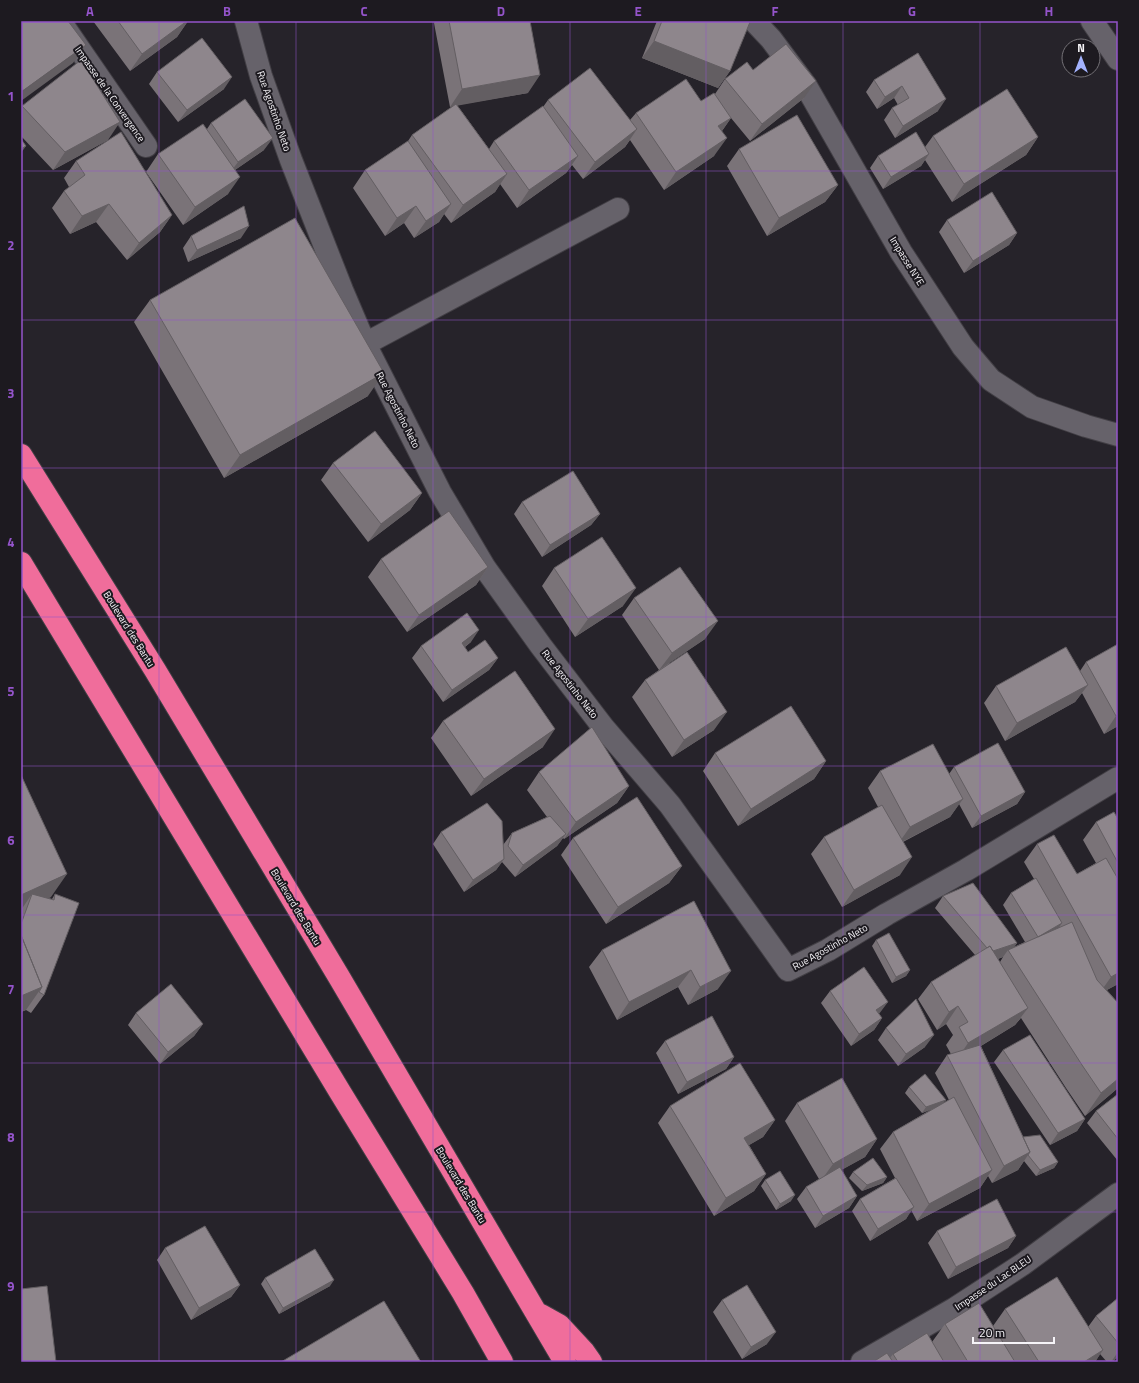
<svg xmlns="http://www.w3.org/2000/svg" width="1139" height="1383" viewBox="0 0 1139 1383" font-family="'Titillium Web',sans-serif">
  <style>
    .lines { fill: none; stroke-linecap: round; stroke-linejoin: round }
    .street-casing { stroke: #423f45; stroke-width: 24 }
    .highway-casing { stroke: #423f45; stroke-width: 24 }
    .street { stroke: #66626a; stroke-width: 22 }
    .highway { stroke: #f06d9b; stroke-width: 22 }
    .wall { fill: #7a7378; fill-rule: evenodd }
    .shaded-wall { fill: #635e62 }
    .building { fill: #8e868c; stroke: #635e62 }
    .grid { fill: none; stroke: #9454ca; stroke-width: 1; stroke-opacity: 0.55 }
    .labels { text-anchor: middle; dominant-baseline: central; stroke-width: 4; stroke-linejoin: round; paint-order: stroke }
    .street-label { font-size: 10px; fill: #f6f4f8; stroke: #1d1a20 }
    .neatline { fill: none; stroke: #9454ca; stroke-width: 1.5 }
    .grid-label { font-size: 13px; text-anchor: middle; font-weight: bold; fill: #9454ca }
  </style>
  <rect width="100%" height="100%" fill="#26232a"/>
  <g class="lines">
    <g class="street-casing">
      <path id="street" d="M60 21 146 146
        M246 21 261 76 291 160 342 290 365 344 440 492 485 568 541 646 603 727 670 805 788 970 828 950 887 914 966 870 1118 778
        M754 21 771 39 806 86 901 252 963 347 991 380 1032 407 1086 426 1118 435
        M1092 21 1118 59
        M365 344 618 209
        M862 1362 954 1309 1023 1264 1118 1194"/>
    </g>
    <g class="highway-casing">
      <path id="highway" d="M21 455 155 670 339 977 565 1362
        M21 563 340 1092 463 1293 502 1362
        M541 1315 559 1325 584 1352 591 1362"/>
    </g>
    <use href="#street" class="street"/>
    <use href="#highway" class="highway"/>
  </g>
  <path class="wall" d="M93 21H188L177 37 130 71Z
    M435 21H530L528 93 457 105 489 149 494 141 543 107 548 100 630 120 636 113 701 101 715 94 725 79 753 70 804 98 750 141 731 118 722 131 714 156 664 190 630 140 625 147 583 179 572 165 566 173 517 208 500 184 495 192 451 223 444 214 439 222 414 238 404 223 385 236 353 188 365 170 408 141 412 135 453 106 450 107 434 23Z
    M657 21H747L730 71 718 88 642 58Z
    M918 53 938 111 895 138 884 120 892 108 898 105 894 98 877 109 866 92 874 80Z
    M157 72 224 89 178 122 149 84Z
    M21 106H22L108 140 53 170 21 136Z
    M211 123 264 150 235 170 228 194 183 225 146 172 158 154 207 129Z
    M933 136 1038 137 1026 155 952 202 925 160 921 166 883 189 870 168 878 156 925 147Z
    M739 149 838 185 825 202 767 236 727 166Z
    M76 161 172 215 160 232 127 260 96 222 70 234 52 208 64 191 69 187 64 178Z
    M947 220 1017 233 1009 245 964 273 939 232Z
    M191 236 241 238 188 262 183 248Z
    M150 300 368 396 224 478 134 322Z
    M333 463 422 493 410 510 368 542 321 480Z
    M522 502 600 514 591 525 542 557 514 514Z
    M381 559 488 567 476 585 407 632 368 577Z
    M554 568 623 606 575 637 542 586Z
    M634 598 705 639 669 663 714 730 672 757 632 697 645 680 659 670 622 615Z
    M471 642 465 647 468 652 498 658 489 670 443 702 412 658 421 646Z
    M1118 644V726L1104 734 1082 693 1075 702 1005 741 984 703 996 686 1080 671 1086 662Z
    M443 721 543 747 471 796 431 738Z
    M715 753 826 761 814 779 738 826 703 771Z
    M954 767 1025 792 1017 804 972 828 959 804 950 817 903 842 900 875 842 907 811 854 824 837 878 807 868 788 880 771 949 774Z
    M539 772 629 786 617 803 564 839 563 838 557 846 515 877 502 862 496 870 464 892 433 844 441 832 503 845 512 833 547 817 527 790Z
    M21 775 51 897 48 898 52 899 55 894 44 995 31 1013 26 1010 21 1012Z
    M1118 819V984L1107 990 1118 1003V1088L1085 1116 1066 1088 1021 1018 1015 1025 981 1046 1023 1137 1058 1162 1054 1168 1036 1176 1024 1161 1018 1170 992 1183 988 1176 980 1188 917 1221 911 1210 906 1219 870 1241 852 1211 860 1199 895 1178 880 1149 893 1132 932 1109 922 1113 905 1093 909 1087 943 1103 949 1100 935 1073 947 1055 951 1054 946 1045 953 1035 946 1024 937 1030 918 999 931 982 975 955 935 908 943 896 1017 943 1014 947 1025 942 1003 905 1011 893 1034 879 1024 862 1037 844 1077 874 1096 863 1083 840 1096 822ZM1003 957 1000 962 998 959Z
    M573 838 682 866 669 883 606 924 561 855Z
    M694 901 718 989 688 1005 678 987 617 1020 589 967 602 950Z
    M876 940 910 970 906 976 892 983 872 946Z
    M830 991 879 1014 882 1018 874 1030 851 1046 821 1003Z
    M136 1013 203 1024 194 1036 160 1064 128 1025Z
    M886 1028 925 1047 898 1066 878 1040Z
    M665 1041 734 1057 726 1069 678 1094 656 1053Z
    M1003 1050 1085 1119 1077 1131 1050 1145 994 1062Z
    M1118 1094V1161L1087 1123 1096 1111Z
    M797 1103 877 1139 865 1157 841 1170 857 1196 849 1208 815 1228 797 1199 806 1187 819 1179 785 1121Z
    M670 1106 775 1120 763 1137 749 1145 766 1174 754 1191 714 1216 658 1123Z
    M853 1172 887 1177 883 1183 862 1191 849 1178Z
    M765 1180 791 1201 776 1210 761 1186Z
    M937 1231 1016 1236 1008 1248 948 1279 928 1243Z
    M165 1248 240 1285 231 1297 191 1320 157 1260Z
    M265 1278 330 1286 279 1314 261 1284Z
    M1118 1298V1357L1112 1362H1107L1100 1354 1095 1362H1015L999 1336 1015 1362H873L890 1358 893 1354 932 1342 945 1324 993 1326 1005 1309 1088 1327 1096 1316Z
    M722 1300 767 1344 742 1359 713 1312Z"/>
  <path class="shaded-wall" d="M187 21H188L177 37 130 71 142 54Z
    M654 41 730 71 718 88 642 58Z
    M86 45 73 63 21 101V92Z
    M540 75 528 93 450 107 462 89Z
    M232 77 224 89 178 122 187 110Z
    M816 81 804 98 750 141 762 124Z
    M902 86 894 98 877 109 885 97Z
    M946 99 938 111 895 138 903 126Z
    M731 118 719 135 718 126Z
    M120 122 108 140 53 170 65 152Z
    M637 129 625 147 583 179 595 162Z
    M1038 137 1026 155 952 202 964 184Z
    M273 138 264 150 229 174 238 162Z
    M727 138 714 156 664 190 676 172Z
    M26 146 21 153V149Z
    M929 154 921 166 883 189 891 177Z
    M578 156 566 173 517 208 529 190Z
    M507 174 495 192 451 223 463 205Z
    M240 177 228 194 183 225 195 207Z
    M838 185 825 202 767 236 779 218Z
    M109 204 96 222 70 234 82 216Z
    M451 204 439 222 414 238 426 221Z
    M416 206 404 223 385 236 397 218Z
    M172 215 160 232 127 260 139 243Z
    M249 226 241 238 188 262 197 250Z
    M1017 233 1009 245 964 273 973 261Z
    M384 373 368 396 224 478 240 455Z
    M422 493 410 510 368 542 381 524Z
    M600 514 591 525 542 557 550 545Z
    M488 567 476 585 407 632 419 615Z
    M636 588 623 606 575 637 588 619Z
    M718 621 705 639 659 670 672 653Z
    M479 630 471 642 453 655 462 643Z
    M498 658 489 670 443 702 452 690Z
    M1088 685 1075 702 1005 741 1017 723Z
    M727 712 714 730 672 757 684 740Z
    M1118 715V726L1104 734 1116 716Z
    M555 729 543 747 471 796 484 779Z
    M826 761 814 779 738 826 751 809Z
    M629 786 617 803 564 839 576 822Z
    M1025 792 1017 804 972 828 981 816Z
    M963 799 950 817 898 844 910 827Z
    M566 834 557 846 515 877 523 865Z
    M912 857 900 875 842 907 854 890Z
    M504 859 496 870 464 892 473 880Z
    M682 866 669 883 606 924 618 907Z
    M67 874 51 897 27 908 32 894 21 910V895Z
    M1062 923 1054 935 1038 937Z
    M1017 943 1010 953 1008 950 1003 957 982 964 991 952Z
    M691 970 678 987 617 1020 629 1002Z
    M910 970 906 976 892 983 896 977Z
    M731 971 718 989 688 1005 700 987Z
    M1118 973V984L1099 994 1111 977Z
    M42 987 26 1010 21 1012V996Z
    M888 1002 879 1014 868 1022 876 1010Z
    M958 1006 946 1024 937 1030 949 1012Z
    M1028 1008 1015 1025 956 1061 968 1043Z
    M882 1018 874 1030 851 1046 859 1034Z
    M203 1024 194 1036 160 1064 168 1052Z
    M934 1035 925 1047 898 1066 906 1054Z
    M734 1057 726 1069 678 1094 687 1082Z
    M1118 1079V1088L1085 1116 1101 1093Z
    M946 1100 941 1106 922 1113 926 1107Z
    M1085 1119 1077 1131 1050 1145 1058 1133Z
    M775 1120 763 1137 732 1155 744 1138Z
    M877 1139 865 1157 820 1182 833 1164Z
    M1030 1152 1018 1170 992 1183 1004 1166Z
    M1058 1162 1054 1168 1036 1176 1040 1170Z
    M992 1170 980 1188 917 1221 929 1204Z
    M766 1174 754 1191 714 1216 726 1198Z
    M887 1177 883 1183 862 1191 867 1185Z
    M795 1195 791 1201 776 1210 780 1204Z
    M857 1196 849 1208 815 1228 823 1216Z
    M914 1207 906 1219 870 1241 878 1229Z
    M1016 1236 1008 1248 948 1279 956 1267Z
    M334 1280 330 1286 279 1314 283 1308Z
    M240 1285 231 1297 191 1320 199 1308Z
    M776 1332 767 1344 742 1359 751 1347Z
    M1103 1350 1095 1362H1084Z
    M1118 1352V1357L1112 1362H1111Z"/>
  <path class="building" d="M21 21H68L86 45 21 92Z
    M118 21H187L142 54Z
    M449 21H530L540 75 462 89Z
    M662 21H747L750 22 730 71 654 41Z
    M202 38 232 77 187 110 157 72Z
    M786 44 816 81 762 124 725 79 747 62 753 70Z
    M918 53 946 99 903 126 892 108 909 98 902 86 885 97 874 80Z
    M81 60 120 122 65 152 22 106Z
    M590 68 637 129 595 162 548 100Z
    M686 79 701 101 714 93 731 118 718 126 727 138 676 172 636 113Z
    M1007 89 1038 137 964 184 933 136Z
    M245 99 273 138 238 162 211 123Z
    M456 104 507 174 463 205 412 135Z
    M543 106 578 156 529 190 494 141Z
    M797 115 838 185 779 218 739 149Z
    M203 124 240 177 195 207 158 154Z
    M121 132 172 215 139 243 109 204 82 216 64 191 85 175 76 161Z
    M916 132 929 154 891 177 878 156Z
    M21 139 26 146 21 149Z
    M408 141 451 204 426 221 416 206 397 218 365 170Z
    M992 192 1017 233 973 261 947 220Z
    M244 206 249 226 197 250 191 236Z
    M295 218 384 373 240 455 150 300Z
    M375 431 422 493 381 524 333 463Z
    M573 471 600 514 550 545 522 502Z
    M449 511 488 567 419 615 381 559Z
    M602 537 636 588 588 619 554 568Z
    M680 567 718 621 672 653 634 598Z
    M467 613 479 630 462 643 468 652 485 640 498 658 452 690 421 646Z
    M1118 644V715L1116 716 1086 662Z
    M1066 647 1088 685 1017 723 996 686Z
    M687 652 727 712 684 740 645 680Z
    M515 671 555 729 484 779 443 721Z
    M791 706 826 761 751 809 715 753Z
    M592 727 629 786 576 822 539 772Z
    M998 743 1025 792 981 816 954 767Z
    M933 744 963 799 910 827 880 771Z
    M21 775 67 874 21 895Z
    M637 797 682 866 618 907 573 838Z
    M487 803 502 821 504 859 473 880 441 832Z
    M882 805 912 857 854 890 824 837Z
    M1114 812 1118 819V863L1096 822Z
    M550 816 566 834 523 865 508 846 512 833Z
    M1054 835 1077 874 1106 858 1118 879V973L1111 977 1037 844Z
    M1036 878 1062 923 1038 937 1011 893Z
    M973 883 1017 943 993 951 990 946 987 948 943 896Z
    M32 894 54 900 55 894 79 903 44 995 39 992 42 987 21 935V924Z
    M694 901 731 971 700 987 691 970 629 1002 602 950Z
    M1072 922 1097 980 1118 1003V1079L1101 1093 1082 1065 1008 950Z
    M889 933 910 970 896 977 876 940Z
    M21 935 42 987 21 996Z
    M990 946 1028 1008 968 1043 959 1027 968 1022 958 1006 949 1012 931 982Z
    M864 967 888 1002 876 1010 882 1018 859 1034 830 991Z
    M171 984 203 1024 168 1052 136 1013Z
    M916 999 934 1035 906 1054 886 1028Z
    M712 1016 734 1057 687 1082 665 1041Z
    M1030 1035 1085 1119 1058 1133 1003 1050Z
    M980 1045 1030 1152 1004 1166 947 1055Z
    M740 1063 775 1120 744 1138 766 1174 726 1198 670 1106Z
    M925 1074 946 1100 926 1107 909 1087Z
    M842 1078 877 1139 833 1164 797 1103Z
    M1118 1094V1139L1096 1111Z
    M954 1097 992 1170 929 1204 893 1132Z
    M1040 1135 1058 1162 1040 1170 1028 1155 1030 1152 1023 1137Z
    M873 1158 887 1177 867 1185 853 1172Z
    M840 1167 857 1196 823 1216 806 1187Z
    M780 1171 795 1195 780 1204 765 1180Z
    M896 1178 914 1207 878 1229 860 1199Z
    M997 1199 1016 1236 956 1267 937 1231Z
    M205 1226 240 1285 199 1308 165 1248Z
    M315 1249 334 1280 283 1308 265 1278Z
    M1057 1277 1103 1350 1084 1362H1039L1005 1309Z
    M747 1285 776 1332 751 1347 722 1300Z
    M47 1286 56 1362H21V1289Z
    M1118 1298V1343L1096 1316Z
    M384 1301 421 1362H281Z
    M979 1303 1015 1362H968L945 1324Z
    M927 1333 944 1362H898L893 1354Z
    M887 1353 893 1362H873Z"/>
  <path class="grid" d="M159 21V1362M296 21V1362M433 21V1362M570 21V1362M706 21V1362M843 21V1362M980 21V1362M21 171H1118M21 320H1118M21 468H1118M21 617H1118M21 766H1118M21 915H1118M21 1063H1118M21 1212H1118"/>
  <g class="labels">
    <g class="street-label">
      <text transform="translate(110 94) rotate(55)">Impasse de la Convergence</text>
      <text transform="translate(274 111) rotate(71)">Rue Agostinho Neto</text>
      <text transform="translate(907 261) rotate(58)">Impasse NYE</text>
      <text transform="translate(398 410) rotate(63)">Rue Agostinho Neto</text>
      <text transform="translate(129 629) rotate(58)">Boulevard des Bantu</text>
      <text transform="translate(570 684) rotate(52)">Rue Agostinho Neto</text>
      <text transform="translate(296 907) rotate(59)">Boulevard des Bantu</text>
      <text transform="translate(830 947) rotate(-29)">Rue Agostinho Neto</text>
      <text transform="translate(461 1185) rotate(59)">Boulevard des Bantu</text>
      <text transform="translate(993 1283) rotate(-34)">Impasse du Lac BLEU</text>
    </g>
  </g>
  <rect width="1139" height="1383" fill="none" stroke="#1d1a20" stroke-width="44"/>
  <g transform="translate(1081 58)"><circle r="19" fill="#1d1a20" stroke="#747176"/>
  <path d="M0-3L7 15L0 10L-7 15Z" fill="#a3b2fd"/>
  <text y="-6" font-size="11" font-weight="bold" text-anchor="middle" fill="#f6f4f8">N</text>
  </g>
  <path d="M973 1337v6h81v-6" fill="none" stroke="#f6f4f8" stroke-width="2"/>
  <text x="979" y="1337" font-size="12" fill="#f6f4f8" stroke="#1d1a20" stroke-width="3" paint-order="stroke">20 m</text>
  <rect x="22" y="22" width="1095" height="1339" class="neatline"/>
  <g class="grid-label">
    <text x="90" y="16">A</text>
    <text x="227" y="16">B</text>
    <text x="364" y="16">C</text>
    <text x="501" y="16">D</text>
    <text x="638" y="16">E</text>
    <text x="775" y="16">F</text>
    <text x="912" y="16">G</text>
    <text x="1049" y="16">H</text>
    <text x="11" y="101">1</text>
    <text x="11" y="250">2</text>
    <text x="11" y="398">3</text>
    <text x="11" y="547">4</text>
    <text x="11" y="696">5</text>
    <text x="11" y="845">6</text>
    <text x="11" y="994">7</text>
    <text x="11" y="1142">8</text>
    <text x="11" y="1291">9</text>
  </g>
</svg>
